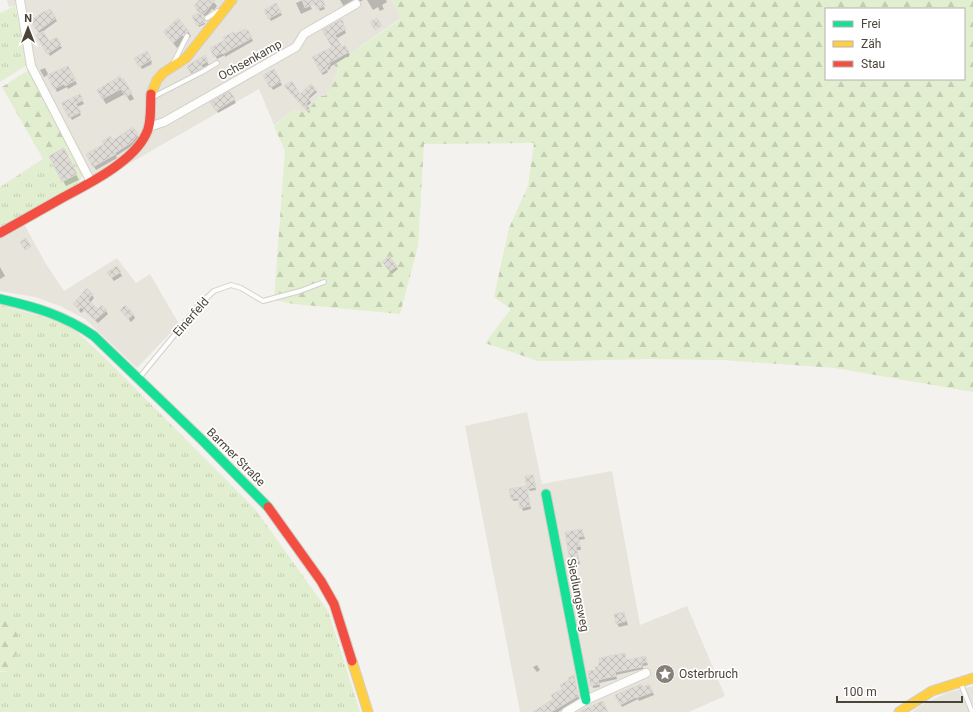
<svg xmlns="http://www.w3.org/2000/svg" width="973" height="712" viewBox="0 0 973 712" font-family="Roboto,sans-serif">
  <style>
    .residential { fill: #e7e4dc }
    .grass { fill: url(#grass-tufts) }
    .forest { fill: url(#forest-firs); fill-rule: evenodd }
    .shadow { fill: #0003 }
    .building { fill: url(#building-cross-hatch); stroke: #dcd9d4 }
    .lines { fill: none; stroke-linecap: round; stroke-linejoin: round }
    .lane-casing { stroke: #d2d0cb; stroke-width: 6 }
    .street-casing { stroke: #d2d0cb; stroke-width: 10 }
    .fast-casing { stroke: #d3cfc5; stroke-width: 11 }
    .slow-casing { stroke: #d3cfc5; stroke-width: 11 }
    .jam-casing { stroke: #d3cfc5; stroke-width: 11 }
    .lane { stroke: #fdfdfc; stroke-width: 4 }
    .street { stroke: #fdfdfc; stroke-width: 8 }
    .fast { stroke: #16e098; stroke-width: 9 }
    .slow { stroke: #ffcf43; stroke-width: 9 }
    .jam { stroke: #f24e42; stroke-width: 9 }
    .labels { text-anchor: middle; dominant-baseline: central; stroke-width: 3.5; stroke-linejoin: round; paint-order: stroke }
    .street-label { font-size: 12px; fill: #4b4439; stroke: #fff }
    .poi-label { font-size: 12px; fill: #4b4439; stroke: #fff; text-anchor: start }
  </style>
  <defs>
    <pattern id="grass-tufts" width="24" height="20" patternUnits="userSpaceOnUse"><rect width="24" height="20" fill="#e1eecf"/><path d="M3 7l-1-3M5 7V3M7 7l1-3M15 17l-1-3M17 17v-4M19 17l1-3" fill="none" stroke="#c3cdb2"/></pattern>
    <pattern id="forest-firs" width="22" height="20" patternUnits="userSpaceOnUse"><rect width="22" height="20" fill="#e1eecf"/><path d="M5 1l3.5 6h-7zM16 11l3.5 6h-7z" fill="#c3cdb2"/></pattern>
    <pattern id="building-cross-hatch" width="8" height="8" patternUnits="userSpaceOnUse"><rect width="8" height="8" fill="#dedbd6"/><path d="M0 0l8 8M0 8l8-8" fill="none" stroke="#c0bdb8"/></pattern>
  </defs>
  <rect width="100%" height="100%" fill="#f4f2ee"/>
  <path class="residential" d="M7 0H392L401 18 334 65 338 69 337 74 331 89 325 96H320L306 112 294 110 274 125 259 89 24 224 46 264 64 291 117 258 136 283 150 274 179 324 137 368 85 319 60 306 35 297 0 291V228L92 176 36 67 25 4 9 7Z
    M527 412 542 484 612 471 640 625 687 606 725 696 689 712H520L465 426Z
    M973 686V712H912L920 706 946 693Z"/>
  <path class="grass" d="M15 6 27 65 0 82V13Z
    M68 146 80 169 82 176 79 183 0 228V187L43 159Z
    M0 305 64 323 77 332 103 356 255 509 328 611 360 712H0V672H10L7 610 0 605Z"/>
  <path class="forest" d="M392 0H973V392L835 368 722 360 646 359 568 361H538L485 343 511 309 494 297 509 228 528 186 534 143 424 144 418 246 400 314 294 304 274 300 285 151 274 126 294 110 306 112 320 96H325C331 88 337 79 338 69L334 65 401 19ZM826 9H964V79H826Z
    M29 70 68 146 43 159 2 87Z
    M0 605 7 610 20 642 10 672 0 671Z"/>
  <path class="shadow" d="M204 0H212L217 6 214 10 212 9 206 17 197 10 195 6Z
    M303 0H307L312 9 301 14 296 3Z
    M318 0H321L325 9 320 11 314 1Z
    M340 0H363L346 10Z
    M367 0H386L387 2 382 5 384 9 380 11 378 7 373 10Z
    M276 5 282 15 271 21 265 11Z
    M200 13 205 24 199 27 194 16Z
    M55 18 57 21 42 32 48 43 56 38 62 48 50 56 37 35 40 34 33 25Z
    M341 20 346 33 336 39 342 48 345 47 350 55 330 67 331 68 327 71 328 72 323 75 313 58 333 48 323 30Z
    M188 31 191 36 186 41 185 40 177 48 164 32Z
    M248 31 253 41 225 57V55L217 59 211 48Z
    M147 52 152 62 151 63 152 64 142 69 136 58Z
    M204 57 209 65 202 68 204 71 194 76 188 66Z
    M67 67 77 84 68 89 67 87 57 92 48 75 44 77 40 70 45 68 49 76Z
    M273 70 282 85 273 90 264 75Z
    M123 79 134 99 130 101 125 94 106 104 98 91Z
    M287 89 300 96 315 90 317 92 309 99 311 103 307 106 310 112 309 113Z
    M230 92 236 103 218 113 212 102Z
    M80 96 84 104 77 107 81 115 72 120 63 104Z
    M133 129 139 138 133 145 116 156 117 158 96 170 87 155 113 142Z
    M66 155 79 180 66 186 63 181Z
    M385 266H396L398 269 392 274Z
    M0 267 5 276 0 279Z
    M117 267 122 276 114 281 108 273Z
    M92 295 94 298 90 303 98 310 106 311 108 314 98 323 84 310 81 313 74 304Z
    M121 310 133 314 135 318 131 322Z
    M533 476 536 490 530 491 528 488Z
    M526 487 531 509 523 511 520 500 514 501 512 499Z
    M582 530 585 539 579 540 581 550H577L580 564 572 565 571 562 566 533Z
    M624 613 628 625 619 627 617 623Z
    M624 654 626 660 645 657 648 665 643 666V669L616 675 617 679 599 683 600 687 593 688 589 672 597 671Z
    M537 665 540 670 537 672 533 667Z
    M574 676 579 699 558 712H534L554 699Z
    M643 688H651L654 695 639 701 638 699 622 707 616 696Z"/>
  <path class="building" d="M199 0H215L204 14 194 6Z
    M302 0H323L325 6 317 9 314 4 305 8Z
    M276 3 281 12 268 19 264 10Z
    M50 9 56 18 38 31 30 21 45 11V12Z
    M200 12 205 22 197 26 192 16Z
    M178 18 189 31 183 36 182 35 173 43 163 32Z
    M377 18 382 26 375 30 370 22Z
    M342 19 344 23 343 24 346 29 335 35 342 47 345 45 349 52 329 63 330 65 327 67 328 69 321 73 312 57 332 47 322 30Z
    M245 29 246 31 248 30 252 38 223 54 222 53 214 57 210 48 225 40 223 37 234 32 235 34Z
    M43 31 49 41 57 37 61 45 47 54 36 35Z
    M147 51 151 58 150 59 151 60 139 67 134 58Z
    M205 55 208 61 201 65 203 68 191 74 187 66Z
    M68 66 76 80 65 86 64 84 54 89 47 75Z
    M274 69 281 81 270 88 263 75Z
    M120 76 122 79 123 78 132 93 126 97 121 89 102 99 97 90Z
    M292 81 300 94 311 84 316 89 308 97 310 100 306 104 310 109 307 111 284 86Z
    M230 91 235 99 216 111 210 102Z
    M80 94 83 100 76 104 81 112 69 118 61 103Z
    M133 127 138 134 132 142 115 153 116 154 93 167 86 154 104 144 102 141 110 136 113 140Z
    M64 148 77 174 62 182 49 156Z
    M26 238 31 247 25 250 20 242Z
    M389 256 397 266 390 271 382 262Z
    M117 266 121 272 111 278 107 272Z
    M87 288 93 294 88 300 98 309 102 305 107 310 95 320 81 307 79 310 73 304Z
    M125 305 134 314 128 319 120 310Z
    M533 475 536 487 527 489 525 476Z
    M527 486 530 506 520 508 518 498 511 499 509 489Z
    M582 529 584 536 578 537 580 546 576 547 579 561 570 562 565 532Z
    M624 612 626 621 616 624 614 614Z
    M625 653 626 660 646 656 647 662 642 663V667L615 672 616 676 598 680 599 684 590 686 588 671 596 670 595 667 599 666 598 663H600L599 658Z
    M574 675 578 696 551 712H533L553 699 551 695 562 689 560 685 569 680 568 678Z
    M641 684 643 687 649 684 653 692 636 698V697L620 705 615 695Z
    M603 701 608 712H578L598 703Z"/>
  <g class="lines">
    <g class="lane-casing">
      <path id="lane" d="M207 18 218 11
        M174 62 187 36
        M153 97 202 72 217 63
        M139 378 200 304 214 291 231 285 241 288 263 301 300 291 324 282
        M961 684 972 712"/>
    </g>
    <g class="street-casing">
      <path id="street" d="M20 0 31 66 91 182
        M149 127 164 122 296 47 304 34 356 4
        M566 712 586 700 646 673"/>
    </g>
    <g class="fast-casing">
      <path id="fast" d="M0 299C35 307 64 315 94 336L202 440 268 507
        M546 494 586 700"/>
    </g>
    <g class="slow-casing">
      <path id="slow" d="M151 94 157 80 163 73 186 58 232 0
        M352 661 368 712
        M899 712 932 691 973 678"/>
    </g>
    <g class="jam-casing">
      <path id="jam" d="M0 233C21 221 41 210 62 198 88 184 133 162 146 134 152 123 150 107 151 94
        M268 507 321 581 334 604 352 661"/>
    </g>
    <use href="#lane" class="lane"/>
    <use href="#street" class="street"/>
    <use href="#fast" class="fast"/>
    <use href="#slow" class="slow"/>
    <use href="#jam" class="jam"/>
  </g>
  <defs>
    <g id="sight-disc" transform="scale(1)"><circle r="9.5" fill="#868178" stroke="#fff"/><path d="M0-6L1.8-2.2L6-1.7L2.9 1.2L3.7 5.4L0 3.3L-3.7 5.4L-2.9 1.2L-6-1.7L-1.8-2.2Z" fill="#fff"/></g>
  </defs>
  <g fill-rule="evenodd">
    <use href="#sight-disc" x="665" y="674"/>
  </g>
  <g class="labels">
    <g class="street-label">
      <text transform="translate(250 60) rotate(-29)">Ochsenkamp</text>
      <text transform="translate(191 317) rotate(-49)">Einerfeld</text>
      <text transform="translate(236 457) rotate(45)">Barmer Straße</text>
      <text transform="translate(578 595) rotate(79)">Siedlungsweg</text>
    </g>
    <g class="poi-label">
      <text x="679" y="674">Osterbruch</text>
    </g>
  </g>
  <rect x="825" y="8" width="140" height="72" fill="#ffffff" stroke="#b7b4b0"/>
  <rect x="833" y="21" width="20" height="6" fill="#16e098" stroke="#b7b4b0"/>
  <text x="861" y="28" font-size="12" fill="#4b4439">Frei</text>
  <rect x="833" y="41" width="20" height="6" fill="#ffcf43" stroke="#b7b4b0"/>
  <text x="861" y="48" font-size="12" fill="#4b4439">Zäh</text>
  <rect x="833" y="61" width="20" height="6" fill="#f24e42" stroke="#b7b4b0"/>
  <text x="861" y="68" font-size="12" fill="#4b4439">Stau</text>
  <g transform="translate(28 28)" stroke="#ffffff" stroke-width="3" paint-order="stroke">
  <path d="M0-3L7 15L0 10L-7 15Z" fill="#4b4439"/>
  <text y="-6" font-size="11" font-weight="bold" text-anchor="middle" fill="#4b4439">N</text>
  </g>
  <path d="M837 696v6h125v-6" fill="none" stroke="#4b4439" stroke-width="2"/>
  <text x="843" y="696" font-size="12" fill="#4b4439" stroke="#ffffff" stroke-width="3" paint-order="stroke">100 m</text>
</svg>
